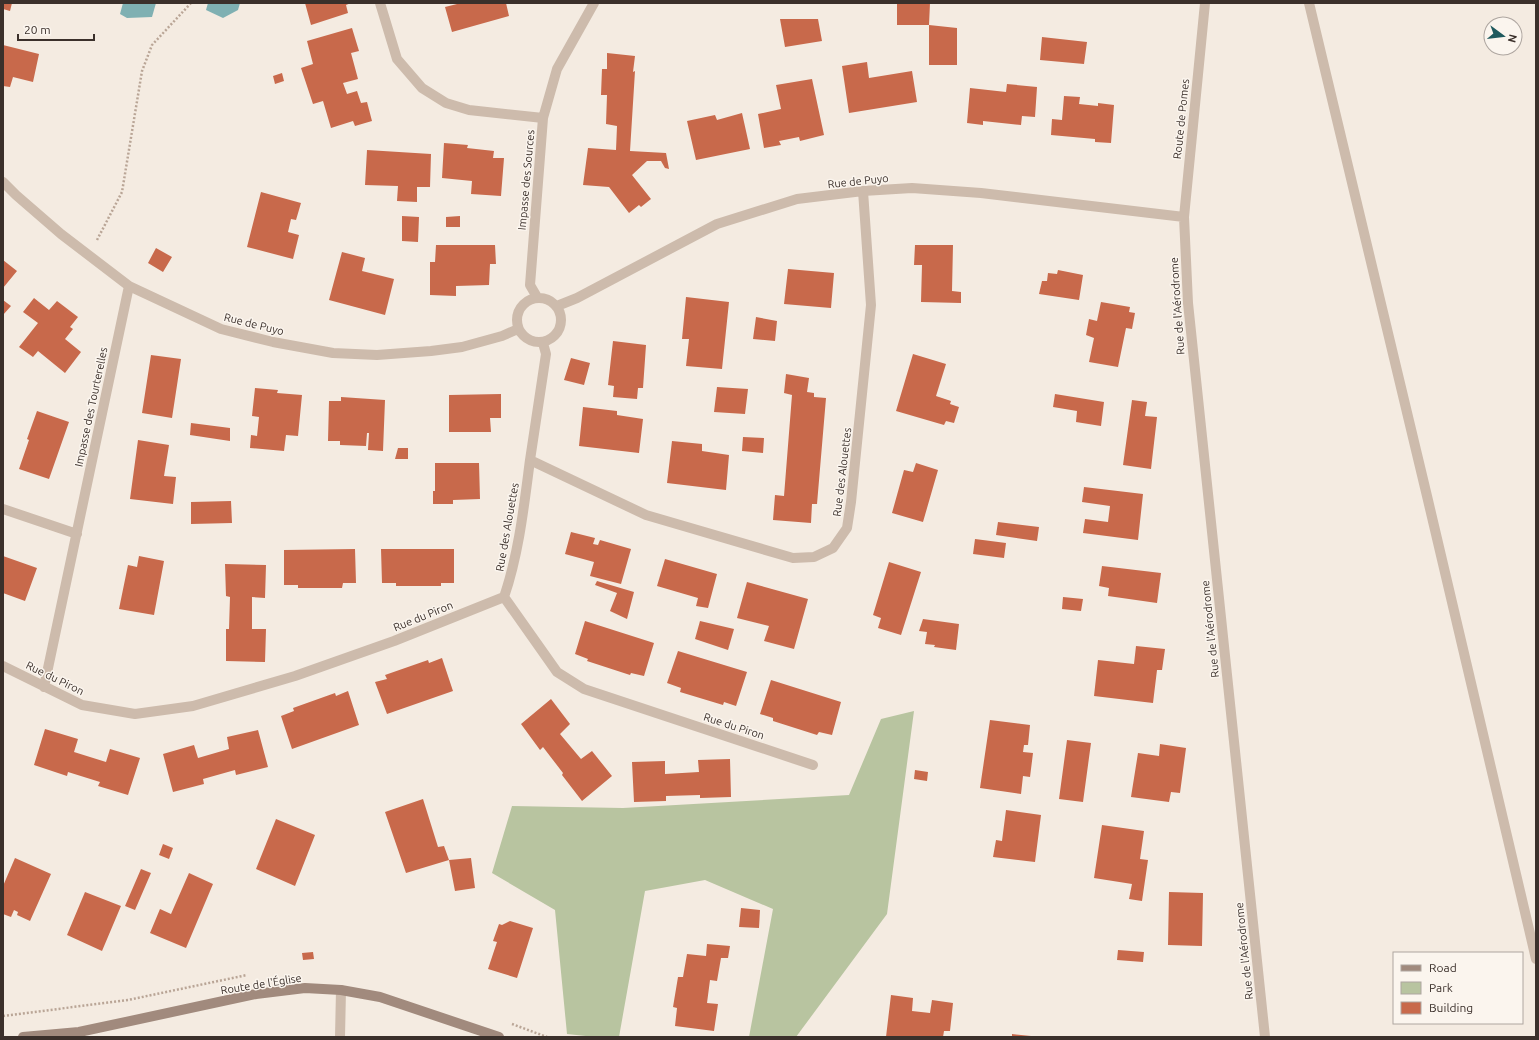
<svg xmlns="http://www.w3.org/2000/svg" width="1539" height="1040" viewBox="0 0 1539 1040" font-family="Ubuntu,sans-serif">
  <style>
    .green { fill: #b8c4a0 }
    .water { fill: #7fb0b2 }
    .building { fill: #c8694b }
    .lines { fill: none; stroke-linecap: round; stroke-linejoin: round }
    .path { stroke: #b9a596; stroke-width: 2.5; stroke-dasharray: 2 2; stroke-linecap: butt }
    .lane { stroke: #cdbbac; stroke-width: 10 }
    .street { stroke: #cdbbac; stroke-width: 10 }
    .secondary { stroke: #a18a7d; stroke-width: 10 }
    .labels { text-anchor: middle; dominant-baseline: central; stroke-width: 3; stroke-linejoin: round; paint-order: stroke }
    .street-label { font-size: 11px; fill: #3b302b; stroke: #fbf5ee }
  </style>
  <rect width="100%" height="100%" fill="#f4ebe1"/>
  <path class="green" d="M914 711 887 914 796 1037H749L773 909 705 880 645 891 619 1037H595L567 1034 555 910 492 873 512 806 623 808 849 795 881 719Z"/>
  <path class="water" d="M123 3H156L152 17 127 18 120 14Z
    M208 3H240L238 10 223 18 206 10Z"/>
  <path class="building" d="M3 3H12L10 11 3 9Z
    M305 3H351L346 5 348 13 311 25Z
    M461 3H506L509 16 452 32 445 7Z
    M897 3H930L929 25H897Z
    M780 19H818L822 41 785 47Z
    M929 25 957 28V65H929Z
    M352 28 359 51 351 53 358 79 343 83 347 94 357 91 361 103 367 102 372 121 355 126 353 121 331 128 323 101 313 104 301 68 313 64 307 41Z
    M1042 37 1087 42 1084 64 1040 60Z
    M3 45 39 54 33 82 13 77 10 87 3 86Z
    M607 53 635 56 633 72 635 71 630 151 666 153 669 169 665 168 661 161H647L632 175 651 199 641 207 639 205 629 213 609 187 583 185 588 148 616 150 617 126 606 124 607 95H601L602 69H607Z
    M867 62 869 78 912 71 917 102 849 113 842 66Z
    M282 73 284 81 275 84 273 76Z
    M812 79 824 135 800 141 799 137 779 141 781 145 764 148 758 114 781 109 776 85Z
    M1007 84 1037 87 1035 117 1022 116 1021 125 983 121V125L967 123 970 88 1006 92Z
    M1064 96 1080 97 1079 104 1098 106V103L1114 105 1111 143 1095 142V139L1051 135 1052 119 1062 120Z
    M742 113 750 149 696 160 687 121 715 115 717 120Z
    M444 143 468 145 467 148 494 151 493 158H504L501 196 471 194 472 181 442 178Z
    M367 150 431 154 430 187H417V202L397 201 398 186 365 185Z
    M261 192 301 203 296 220 291 219 288 232 299 235 293 259 247 247Z
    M402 216 419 217 418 242 402 241Z
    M460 216V227H446V217Z
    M436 245H495L496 264H490L489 285 456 286V296L430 295V262H435Z
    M915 245H953L952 291 961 292V303L921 302 922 265H914Z
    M156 248 172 257 163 272 148 263Z
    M342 252 365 258 362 271 394 279 385 315 329 300Z
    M3 260 17 271 3 288Z
    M788 269 834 273 831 308 784 304Z
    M1058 270 1083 275 1079 300 1039 294 1042 281H1047L1048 273 1057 274Z
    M686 297 729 302 722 369 686 366 689 339H682Z
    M34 298 49 310 57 301 78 317 70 327 73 329 65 339 81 352 65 373 38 351 33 357 19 347 38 323 23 312Z
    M3 300 11 306 3 315Z
    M1101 302 1130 307 1129 312 1135 313 1132 329 1126 328 1118 367 1089 362 1094 338 1086 335 1089 319 1097 321Z
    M756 317 777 321 775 341 753 339Z
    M613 341 646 345 643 388H638L637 399 613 397 614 386 608 385Z
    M913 354 946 364 936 396 951 401 950 404 959 407 954 423 946 421 944 425 896 411Z
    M151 355 181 359 172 418 142 413Z
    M571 358 590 363 584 385 564 380Z
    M786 374 809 378 807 392 814 393V397L826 398 817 504H812L811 523 773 520 775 495 784 496 792 395 784 393Z
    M717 387 748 389 745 414 714 412Z
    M255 388 278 390 277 393 302 395 298 436 286 435 284 451 250 448 251 435 257 436 259 417 252 416Z
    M501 394V418H490L491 432H449V395Z
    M1055 394 1104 402 1101 426 1076 422 1077 411 1053 407Z
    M341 397 385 400 383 451 368 450 369 433H367L366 446 340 445V441H328L329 401H341Z
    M1132 400 1147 402 1145 416 1157 417 1151 469 1123 465Z
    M583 407 617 411V415L643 419 639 453 579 446Z
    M37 411 69 422 49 479 19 469 29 440 27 439Z
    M191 423 230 428V441L190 435Z
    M743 437 764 438 763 453 742 451Z
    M138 440 169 445 164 476 176 477 173 504 130 499Z
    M672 441 702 444V451L729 455 726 490 667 483Z
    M398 448H408V459H395Z
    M435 463H479L480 499 453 500V504H433V491H435Z
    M916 463 938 470 923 522 892 513 904 470 913 472Z
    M1084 487 1143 494 1138 540 1083 533 1085 519 1108 522 1110 506 1082 502Z
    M231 501 232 523 191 524V502Z
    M998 522 1039 527 1037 541 996 535Z
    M571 532 595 538 593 544 598 545 600 540 631 549 621 584 590 576 594 562 565 554Z
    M975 539 1006 543 1004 558 973 554Z
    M355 549 356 583H343L342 588H298V585H284V550Z
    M381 549H454V583H441V586H396V583H382Z
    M3 556 37 568 25 601 3 593Z
    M139 556 164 561 154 615 119 609 128 565 137 567Z
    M665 559 717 574 708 608 696 606 698 598 657 586Z
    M889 562 921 572 901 635 878 628 881 618 873 615Z
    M225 564 266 565 265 598 252 597V629H266L265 662 226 661V629H229L230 597 226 596Z
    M1102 566 1161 573 1157 603 1108 596 1109 588 1099 586Z
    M597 581 634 592 627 619 610 611 617 593 595 585Z
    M747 582 808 599 794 649 764 641 769 626 737 618Z
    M1063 597 1083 599 1081 611 1062 609Z
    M923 619 959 624 956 650 934 647 935 645 925 644 927 632 919 631Z
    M585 621 654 643 644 676 631 673 630 675 587 661 588 659 575 654Z
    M700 621 734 629 728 650 695 639Z
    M1136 646 1165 649 1162 670H1157L1153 703 1094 696 1098 660 1134 664Z
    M678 651 747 672 736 706 724 702 723 705 680 692 681 688 667 683Z
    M442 658 453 691 387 714 375 682 387 679 385 675 428 660 429 663Z
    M771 680 841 702 832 735 819 732 817 735 773 721V718L760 714Z
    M348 691 359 725 292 749 281 716 294 711 293 708 335 693 336 696Z
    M551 699 570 724 560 734 581 759 592 751 612 776 582 801 562 775 563 773 543 747 540 750 521 724Z
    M990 720 1030 725 1028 745H1024L1023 752 1033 753 1030 777 1023 776 1021 794 980 788Z
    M45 729 78 739 74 752 106 762 110 749 140 758 128 795 98 786 100 782 68 772 67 776 34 765Z
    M258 730 268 767 236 775 235 770 203 779 204 784 173 792 163 754 194 745 198 758 229 749 227 737Z
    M1067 740 1091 743 1083 802 1059 799Z
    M1160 744 1186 748 1180 793 1171 792 1169 802 1131 797 1138 753 1159 756Z
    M730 759 731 797 700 798V795L666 796V801L634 802 632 762 665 761V774L699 772 698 760Z
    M915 770 928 772 927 781 914 779Z
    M423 799 438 847 444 846 449 860 406 873 385 812Z
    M1006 810 1041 815 1035 862 993 857 996 840 1002 841Z
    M276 819 315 835 295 886 256 869Z
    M1102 825 1144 831 1140 859 1148 860 1142 901 1129 899 1132 884 1094 878Z
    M163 844 173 848 169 859 159 855Z
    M15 858 51 874 30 921 17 915 18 912 14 910 11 917 3 914V894L4 891 3 890V886Z
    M471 858 475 888 455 891 449 860Z
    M141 869 151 873 135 910 125 906Z
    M189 873 213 884 186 948 150 933 160 909 171 914Z
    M85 892 121 906 102 951 67 935Z
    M1169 892 1203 893 1202 946 1168 945Z
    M741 908 760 910 759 928 739 927Z
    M510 921 533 928 517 978 488 969 497 942 493 941 499 924 502 925Z
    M707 944 730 946 728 958H721L717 981 710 980 707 1003 718 1004 714 1031 675 1026 677 1008 673 1007 678 977H683L687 954 706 956Z
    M1118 950 1144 952 1143 962 1117 960Z
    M313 952 314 959 303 960 302 953Z
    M891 995 913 998 912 1011 930 1013 932 1000 953 1003 950 1031H944L943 1037H886Z
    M1012 1034 1031 1036V1037H1012Z"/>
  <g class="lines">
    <path class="path" d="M97 240 122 192 142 71 152 45 191 3
      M3 1016 128 1000 247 975
      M512 1024 547 1037"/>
    <path class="lane" d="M1309 3 1427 496 1536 959"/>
    <path class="street" d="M380 3 397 59 422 88 446 103 469 110 543 118 530 285 537 297
      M1205 3 1184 217 1188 303 1265 1037
      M543 118 557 69 594 3
      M3 182 16 195 61 234 129 286 221 329 273 342 333 353 377 355 431 351 462 347 502 336 518 329
      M517 320a22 22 0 1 1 44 0a22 22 0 1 1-44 0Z
      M557 306 577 298 717 224 797 199 863 191 912 188 981 193 1184 217
      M543 343 546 354 530 460 646 515 793 558 814 557 833 548 847 528 851 502 871 305 863 191
      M3 509 77 534
      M504 597 557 672 584 689 813 765
      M504 597C519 553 524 506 530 460
      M3 666 82 705 135 714 193 706 295 676 394 641 504 597
      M44 687 129 286
      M340 1037 341 990"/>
    <path class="secondary" d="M23 1037 79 1032 256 994 305 988 341 990 380 997 499 1037"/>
  </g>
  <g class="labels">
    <g class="street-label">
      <text transform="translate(1181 119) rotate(-84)">Route de Pomes</text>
      <text transform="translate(526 180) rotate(-85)">Impasse des Sources</text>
      <text transform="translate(858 181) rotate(-6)">Rue de Puyo</text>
      <text transform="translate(1177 306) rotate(-94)">Rue de l'Aérodrome</text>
      <text transform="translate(254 324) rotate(14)">Rue de Puyo</text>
      <text transform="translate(91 407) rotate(-78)">Impasse des Tourterelles</text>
      <text transform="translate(842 472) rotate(-83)">Rue des Alouettes</text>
      <text transform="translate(507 527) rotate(-80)">Rue des Alouettes</text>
      <text transform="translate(423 616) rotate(-22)">Rue du Piron</text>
      <text transform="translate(1210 629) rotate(-96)">Rue de l'Aérodrome</text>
      <text transform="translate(55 678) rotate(26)">Rue du Piron</text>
      <text transform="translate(734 726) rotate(18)">Rue du Piron</text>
      <text transform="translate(1244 951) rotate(-96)">Rue de l'Aérodrome</text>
      <text transform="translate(261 984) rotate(-9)">Route de l'Église</text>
    </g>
  </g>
  <rect width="1539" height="1040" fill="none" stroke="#3b302b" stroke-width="8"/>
  <rect x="1393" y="952" width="130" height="72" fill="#fbf5ee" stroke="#aea6a0"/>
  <rect x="1401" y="965" width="20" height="6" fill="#a18a7d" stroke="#aea6a0"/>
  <text x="1429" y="972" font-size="12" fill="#3b302b">Road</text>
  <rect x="1401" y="982" width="20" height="12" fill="#b8c4a0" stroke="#aea6a0"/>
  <text x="1429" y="992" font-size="12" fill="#3b302b">Park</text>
  <rect x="1401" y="1002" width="20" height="12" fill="#c8694b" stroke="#aea6a0"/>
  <text x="1429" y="1012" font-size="12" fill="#3b302b">Building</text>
  <g transform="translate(1503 36) rotate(105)"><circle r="19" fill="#fbf5ee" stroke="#aea6a0"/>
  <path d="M0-3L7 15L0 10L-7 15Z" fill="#1f5a5e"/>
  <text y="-6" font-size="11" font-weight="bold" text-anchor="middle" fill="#3b302b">N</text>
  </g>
  <path d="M18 34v6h76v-6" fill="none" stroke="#3b302b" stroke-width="2"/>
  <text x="24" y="34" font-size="12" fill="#3b302b" stroke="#fbf5ee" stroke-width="3" paint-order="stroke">20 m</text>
</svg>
